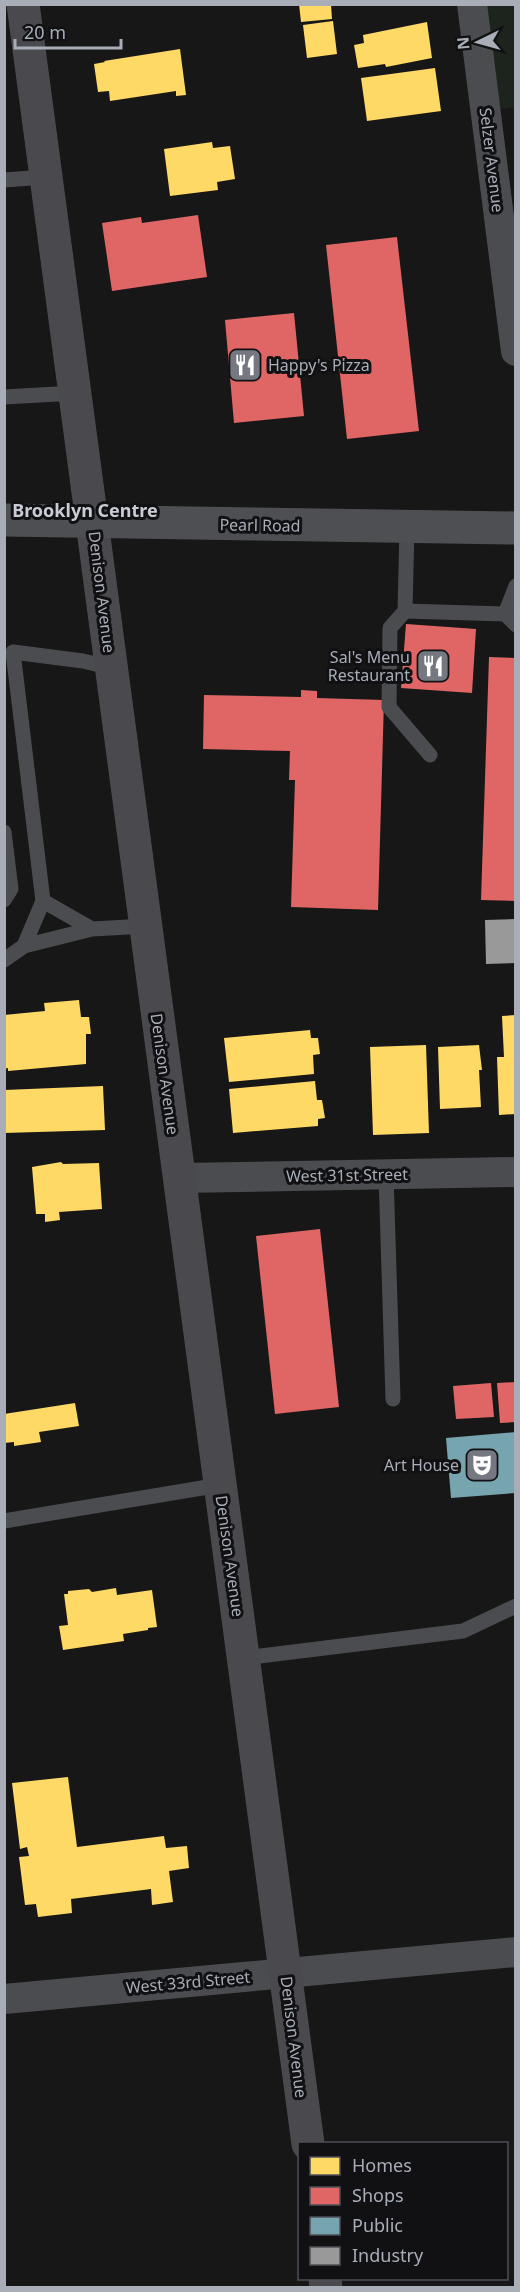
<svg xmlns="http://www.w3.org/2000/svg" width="520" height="2292" viewBox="0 0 520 2292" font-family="'Noto Sans',sans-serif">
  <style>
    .green { fill: #1d241e }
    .homes { fill: #ffd966 }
    .shops { fill: #e06666 }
    .public { fill: #76a5af }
    .industry { fill: #999 }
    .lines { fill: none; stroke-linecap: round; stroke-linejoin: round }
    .service { stroke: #4b4c50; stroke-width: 15 }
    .minor { stroke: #4b4c50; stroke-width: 30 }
    .secondary { stroke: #4a4a4e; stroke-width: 33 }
    .primary { stroke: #4d4f52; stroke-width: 33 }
    .labels { text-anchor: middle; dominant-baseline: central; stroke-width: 6; stroke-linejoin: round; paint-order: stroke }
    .street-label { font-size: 16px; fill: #a8adb8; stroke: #111113 }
    .poi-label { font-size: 16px; fill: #a8adb8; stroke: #111113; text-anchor: end }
    .neighbourhood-label { font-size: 18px; font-weight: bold; fill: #c9ccd4; stroke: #111113 }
  </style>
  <rect width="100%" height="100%" fill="#171717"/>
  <path class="green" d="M472 5H515V107L485 111Z"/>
  <path class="homes" d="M299 4H331L332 19 301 22Z
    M333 21 337 54 307 58 303 25Z
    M427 22 432 58 386 67 385 64 358 68 354 45 364 43 363 35Z
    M180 49 186 95 176 96V91L110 101 109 91 98 92 94 64 105 62 104 61Z
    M435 68 441 111 367 121 361 78Z
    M212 142 213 148 230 146 235 179 217 182 218 190 170 196 164 149Z
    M79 1000 81 1017H89L91 1034H86V1064L8 1071V1068L4 1069V1015L45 1011 44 1003Z
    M516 1015V1114L499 1115 497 1057H504L502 1016Z
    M310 1030 311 1038H318L320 1054 313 1055 314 1074 229 1082 224 1038Z
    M426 1045 429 1133 373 1135 370 1047Z
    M479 1045 482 1070H479L481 1107 440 1109 438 1047Z
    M315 1081 317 1100H322L325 1118 318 1119V1126L233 1133 229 1089Z
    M103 1086 105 1130 4 1133V1090Z
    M61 1162 63 1164 99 1163 102 1209 59 1212 60 1220 45 1222V1214H36L32 1167Z
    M75 1403 79 1426 39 1432 41 1442 14 1446V1442L4 1443V1414Z
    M116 1588 117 1595 152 1590 157 1627 148 1628V1630L123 1634 124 1641 63 1650 59 1626 68 1625 64 1594H68V1591L89 1589 92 1592Z
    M68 1777 77 1847 164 1836 166 1848 187 1846 189 1868 169 1871 173 1902 152 1905 151 1889 71 1899 72 1913 38 1917 36 1904 25 1905 19 1857 29 1856 27 1847 20 1849 12 1783Z"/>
  <path class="shops" d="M198 215 207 277 112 291 102 223 141 217 142 223Z
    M397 237 419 431 347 439 326 245Z
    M294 313 304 416 234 423 225 320Z
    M406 624 476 629 472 693 401 688Z
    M489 657 516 658V901L481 900Z
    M301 690 317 691V698L384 700 378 910 291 907 295 780H289L290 751 203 749 204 695 301 697Z
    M320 1229 339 1407 275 1414 256 1236Z
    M516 1382V1422L500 1423 497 1383Z
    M491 1383 494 1417 456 1419 453 1386Z"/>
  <path class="public" d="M516 1432V1493L451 1498 446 1438Z"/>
  <path class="industry" d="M516 919V963L486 964 485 920Z"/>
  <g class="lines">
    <path class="service" d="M4 180 46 177
      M4 397 75 393
      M407 527 405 611 505 614
      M516 586 505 614 516 625
      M405 611 390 628 389 707 430 755
      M4 832 11 889 4 900
      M43 901 92 929
      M24 946 43 901 13 652 83 661 112 668
      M4 960 24 946 92 929 146 926
      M386 1174 393 1399
      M4 1521 220 1485
      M244 1658 463 1631 516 1606"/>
    <path class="minor" d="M472 4 516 351
      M179 1178 516 1172
      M4 1999 516 1952"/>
    <path class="secondary" d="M23 4 308 2144
      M325 2278 326 2288"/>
    <path class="primary" d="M4 520 516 528"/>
  </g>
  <defs>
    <g id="restaurant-square" transform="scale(1.725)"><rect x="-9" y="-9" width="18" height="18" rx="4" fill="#757880" stroke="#111113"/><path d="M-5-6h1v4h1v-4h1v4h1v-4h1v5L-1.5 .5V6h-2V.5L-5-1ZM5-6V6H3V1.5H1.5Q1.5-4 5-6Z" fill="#fff"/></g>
    <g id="theatre-square" transform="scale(1.725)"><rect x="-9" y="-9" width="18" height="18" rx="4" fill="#757880" stroke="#111113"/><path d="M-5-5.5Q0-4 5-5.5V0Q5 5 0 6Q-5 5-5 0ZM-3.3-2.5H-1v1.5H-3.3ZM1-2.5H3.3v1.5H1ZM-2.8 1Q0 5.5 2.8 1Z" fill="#fff"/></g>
  </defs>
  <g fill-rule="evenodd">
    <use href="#restaurant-square" x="245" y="365"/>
    <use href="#restaurant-square" x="433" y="666"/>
    <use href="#theatre-square" x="482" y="1465"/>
  </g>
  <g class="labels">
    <g class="street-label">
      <text transform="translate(492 160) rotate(83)">Selzer Avenue</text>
      <text transform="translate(260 525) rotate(1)">Pearl Road</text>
      <text transform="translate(102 592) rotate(83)">Denison Avenue</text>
      <text transform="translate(165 1074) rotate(82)">Denison Avenue</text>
      <text transform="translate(347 1175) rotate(-1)">West 31st Street</text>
      <text transform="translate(230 1556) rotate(82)">Denison Avenue</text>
      <text transform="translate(188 1982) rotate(-5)">West 33rd Street</text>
      <text transform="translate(294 2037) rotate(83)">Denison Avenue</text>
    </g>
    <g class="poi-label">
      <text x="268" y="365" text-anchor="start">Happy's Pizza</text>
      <text x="410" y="657">Sal's Menu<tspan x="410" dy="18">Restaurant</tspan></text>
      <text x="459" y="1465">Art House</text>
    </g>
    <g class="neighbourhood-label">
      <text x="85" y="510">Brooklyn Centre</text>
    </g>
  </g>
  <rect width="520" height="2292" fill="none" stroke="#a8adb8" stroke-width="12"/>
  <rect x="298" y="2142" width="210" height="138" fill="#111113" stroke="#4d4f55" stroke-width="1.5"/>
  <rect x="310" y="2157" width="30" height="18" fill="#ffd966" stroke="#4d4f55" stroke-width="1.5"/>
  <text x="352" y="2172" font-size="18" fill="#a8adb8">Homes</text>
  <rect x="310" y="2187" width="30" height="18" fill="#e06666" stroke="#4d4f55" stroke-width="1.5"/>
  <text x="352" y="2202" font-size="18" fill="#a8adb8">Shops</text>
  <rect x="310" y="2217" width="30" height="18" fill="#76a5af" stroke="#4d4f55" stroke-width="1.5"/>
  <text x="352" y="2232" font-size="18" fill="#a8adb8">Public</text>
  <rect x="310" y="2247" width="30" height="18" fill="#999999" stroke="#4d4f55" stroke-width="1.5"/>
  <text x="352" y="2262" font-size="18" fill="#a8adb8">Industry</text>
  <g transform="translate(478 42) rotate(265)" stroke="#111113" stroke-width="4.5" paint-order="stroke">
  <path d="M0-4.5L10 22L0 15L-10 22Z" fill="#a8adb8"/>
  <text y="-9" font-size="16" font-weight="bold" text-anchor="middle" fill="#a8adb8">N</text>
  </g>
  <path d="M15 39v9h106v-9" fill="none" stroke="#a8adb8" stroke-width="3"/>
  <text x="24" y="39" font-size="18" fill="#a8adb8" stroke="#111113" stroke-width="4.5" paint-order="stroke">20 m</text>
</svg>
